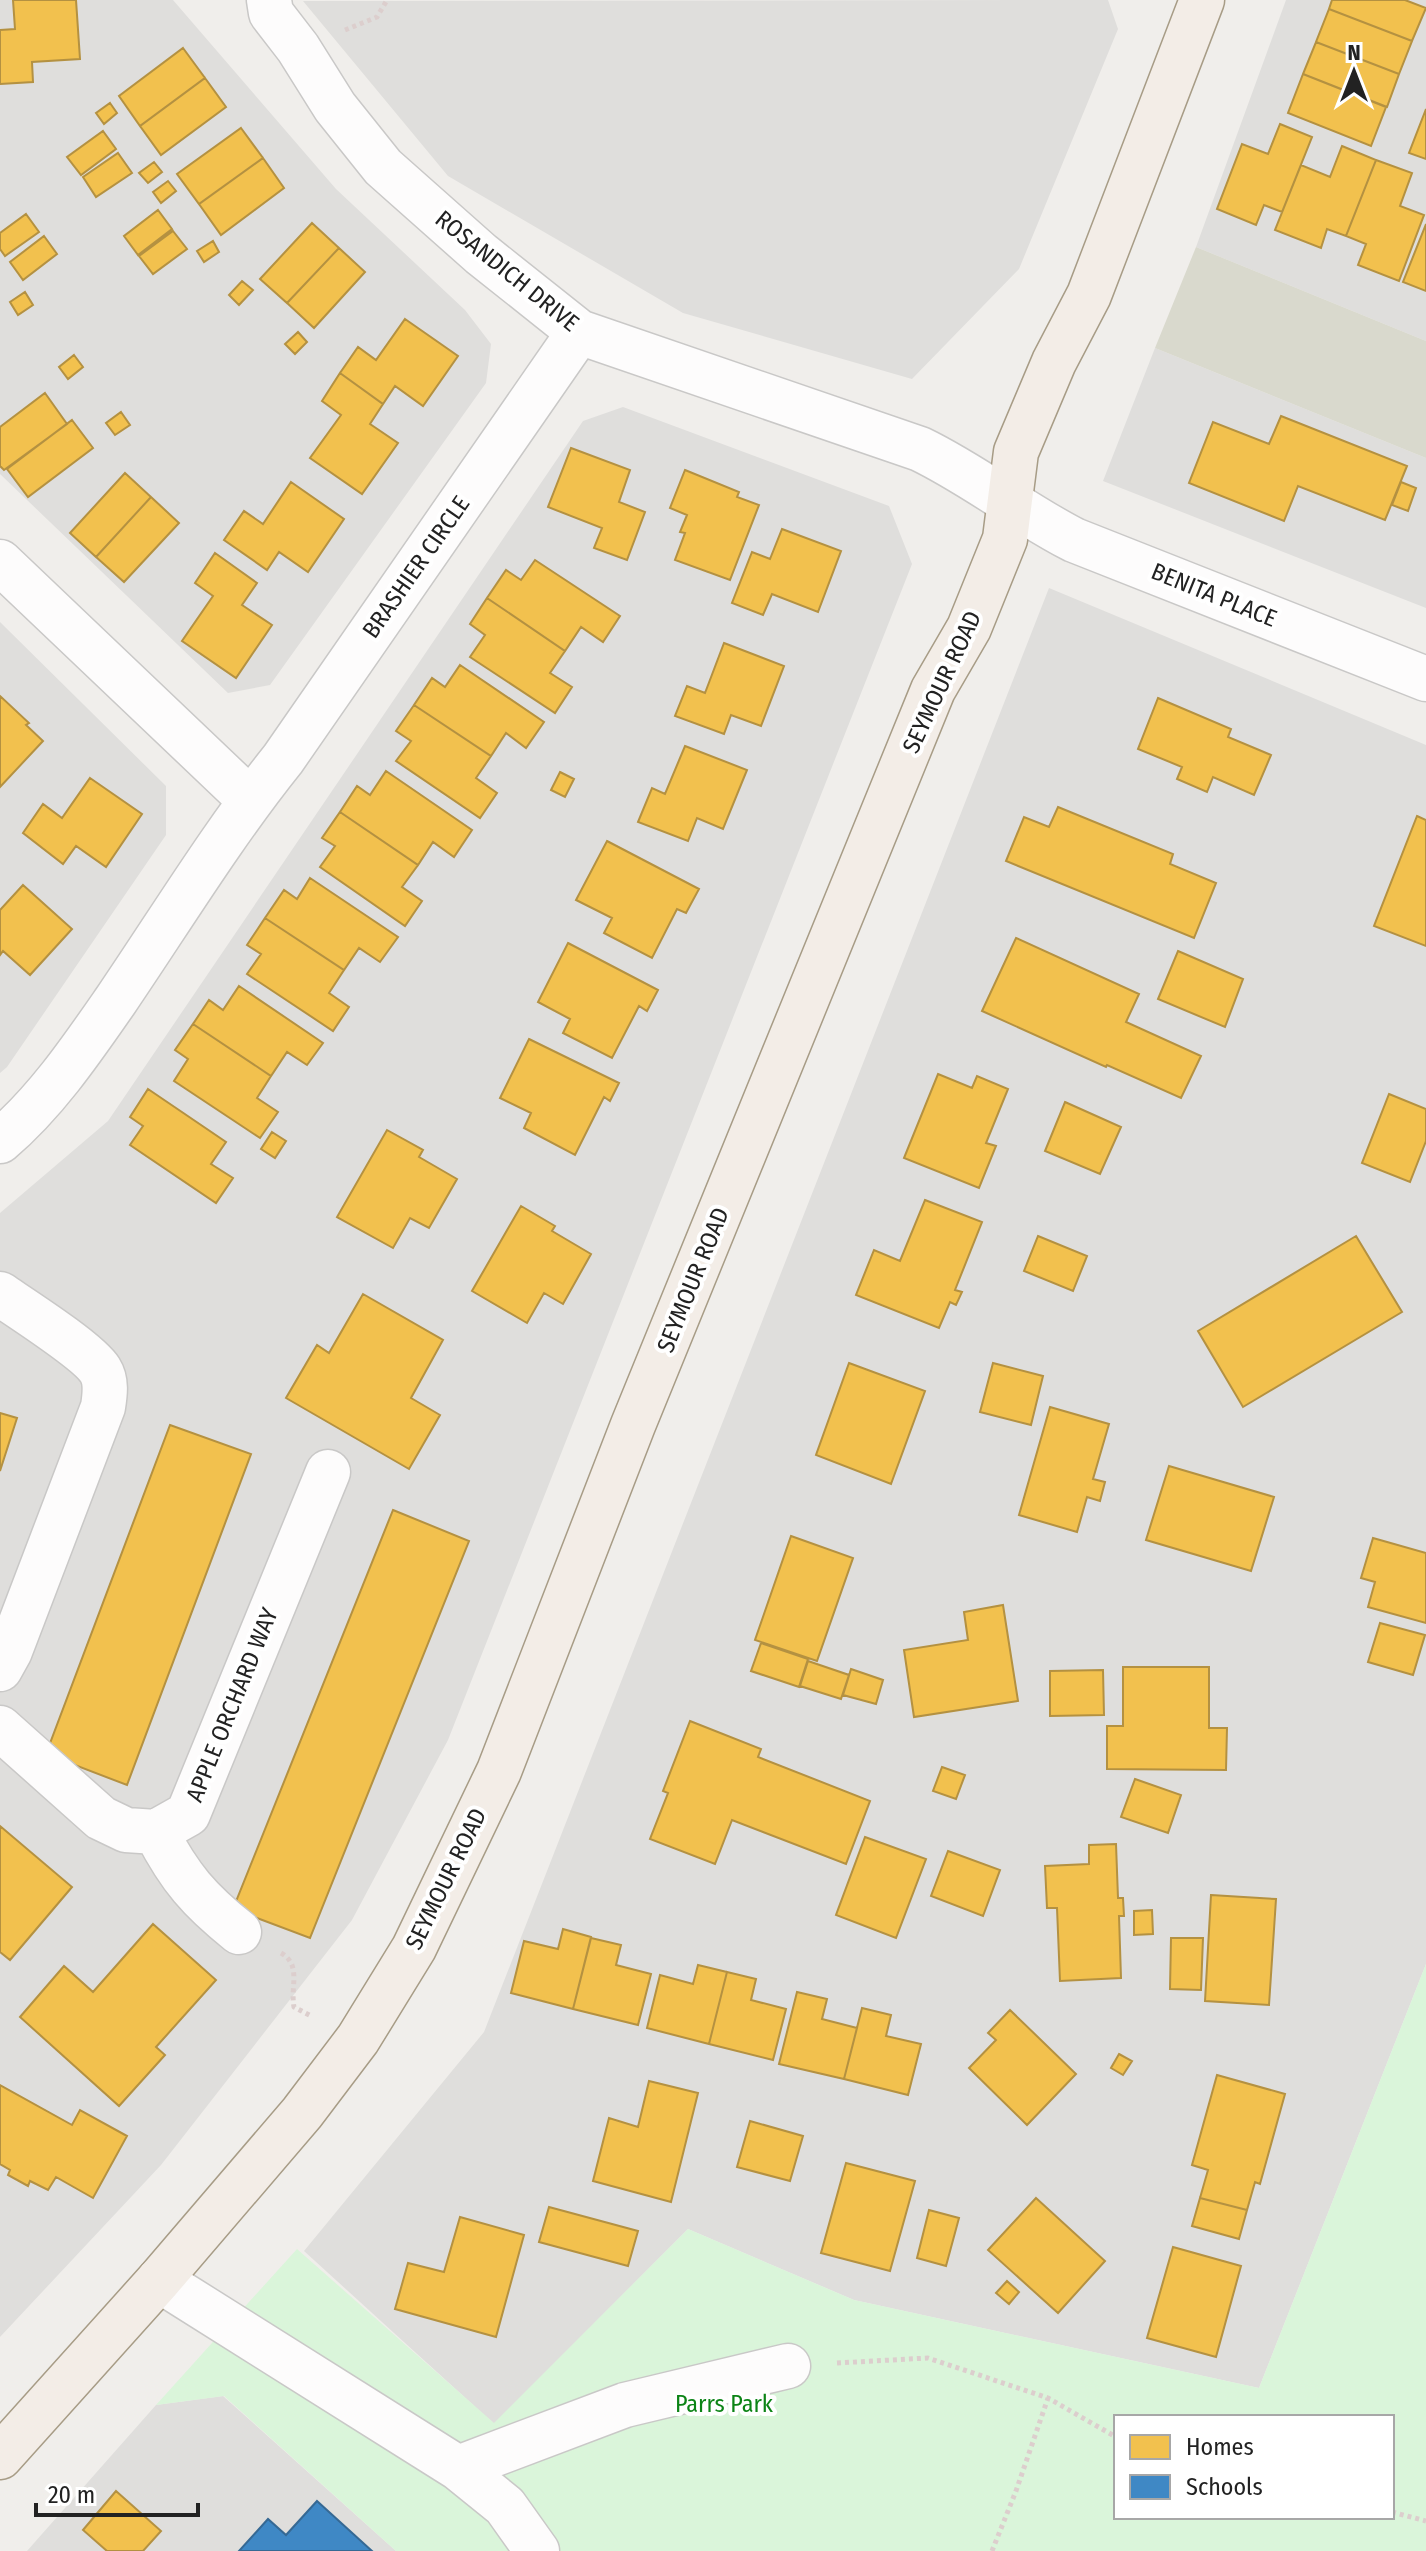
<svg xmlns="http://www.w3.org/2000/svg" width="1426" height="2551" viewBox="0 0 1426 2551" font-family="'Fira Sans Condensed',sans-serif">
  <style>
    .residential { fill: #dfdedc }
    .construction { fill: #d9d9cd }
    .park { fill: #daf5da; fill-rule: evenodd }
    .homes { fill: #f2c14e; stroke: #b49141; stroke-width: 2 }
    .schools { fill: #3f88c5; stroke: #366994; stroke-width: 2 }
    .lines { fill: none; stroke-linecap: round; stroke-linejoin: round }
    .minor-casing { stroke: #c9c8c7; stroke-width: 47 }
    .major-casing { stroke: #a79c86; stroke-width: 47 }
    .path { stroke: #dccecd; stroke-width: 5; stroke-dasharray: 4 4; stroke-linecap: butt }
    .minor { stroke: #fdfcfc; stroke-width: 44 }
    .major { stroke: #f3ede7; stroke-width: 44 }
    .labels { text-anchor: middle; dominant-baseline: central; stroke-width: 8; stroke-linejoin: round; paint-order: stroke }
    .street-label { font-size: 24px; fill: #222; stroke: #fff }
    .park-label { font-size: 24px; fill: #0c8416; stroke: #fff }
  </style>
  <rect width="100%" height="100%" fill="#f0eeeb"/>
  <path class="residential" d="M0 0H173L336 189 465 310 491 344 486 383 270 685 228 693 0 474Z
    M1108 0 1118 29 1019 269 912 379 683 313 448 176 303 1Z
    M1286 0H1426V341L1196 247Z
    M1155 348 1426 458V608L1103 481Z
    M623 407 889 506 912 564 448 1740 352 1920 161 2165 0 2337V1213L108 1121 583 421Z
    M1049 588 1426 745V1964L1259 2388 854 2300 688 2229 494 2424 304 2251 484 2032Z
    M0 622 166 786V835L7 1067 0 1073Z
    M223 2396 396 2551H27L156 2405Z"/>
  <path class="construction" d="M1196 247 1426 341V458L1155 348Z"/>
  <path class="park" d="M1426 1964V2551H396L224 2396 156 2405 297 2249 494 2423 688 2229 854 2300 1259 2388ZM1116 2417H1392V2517H1116Z"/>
  <path class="homes" d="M13 0H76L80 59 32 62 33 82 0 84V30L15 29Z
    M1332 0H1405L1426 8 1412 41 1329 9Z
    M1329 9 1412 41 1399 74 1316 42Z
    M1316 42 1399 74 1387 107 1303 74Z
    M183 48 205 78 140 126 119 96Z
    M1303 74 1386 107 1371 146 1288 113Z
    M205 78 226 107 161 155 140 126Z
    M110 103 117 113 104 124 96 113Z
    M1426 109V159L1409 153Z
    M1280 124 1312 137 1282 212 1264 205 1256 225 1217 209 1242 144 1268 154Z
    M241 128 263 158 199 204 177 174Z
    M103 131 116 149 81 175 67 157Z
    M1342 146 1376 160 1346 236 1327 229 1321 248 1275 230 1301 165 1330 177Z
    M118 153 132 173 96 197 83 177Z
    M263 158 284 188 221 235 199 204Z
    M1376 160 1412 173 1400 206 1424 215 1399 281 1358 265 1366 244 1346 236Z
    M154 162 162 172 148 183 139 173Z
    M168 181 176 191 161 203 153 192Z
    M158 210 172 229 138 255 124 236Z
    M26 214 39 232 5 256 0 249V233Z
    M312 223 339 248 287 303 260 279Z
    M1426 224V291L1403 282Z
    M173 231 187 249 153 274 139 256Z
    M44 236 57 254 23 280 10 262Z
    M213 241 219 252 204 262 197 251Z
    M339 248 365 272 314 328 287 303Z
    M242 281 253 290 239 305 229 295Z
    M25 292 33 305 18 315 10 302Z
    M405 319 458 356 423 406 395 386 383 404 340 373 358 347 376 360Z
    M298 332 307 342 295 354 285 344Z
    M74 355 83 367 68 379 59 367Z
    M340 373 383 404 370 424 398 443 362 494 310 458 341 415 322 401Z
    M45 393 67 424 4 470 0 466V427Z
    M121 412 130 425 115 435 106 423Z
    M1281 416 1407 466 1385 520 1298 486 1284 521 1189 483 1213 422 1269 444Z
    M72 420 93 448 28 497 7 469Z
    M571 448 630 470 619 502 645 512 627 560 594 548 602 528 548 507Z
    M685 470 739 492 737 497 759 505 730 580 675 560 685 533 680 532 687 515 670 508Z
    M125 473 151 497 96 557 70 533Z
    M291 482 344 519 308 572 279 552 267 570 224 540 244 511 263 524Z
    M1401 482 1416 488 1408 511 1392 505Z
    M151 497 179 523 124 582 96 557Z
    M782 529 841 551 818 612 772 594 763 615 732 603 752 552 770 559Z
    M215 553 257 583 242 605 272 625 236 678 182 641 213 596 195 583Z
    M535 560 620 616 603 642 581 627 565 651 487 598 506 570 521 580Z
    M487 598 565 651 550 673 572 687 555 713 470 657 485 635 470 624Z
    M724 643 784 666 761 726 731 715 724 734 675 716 687 686 705 693Z
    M460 665 544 722 526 748 506 733 491 756 414 705 432 678 445 687Z
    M0 696 29 723 26 725 43 741 0 787Z
    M1158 698 1231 729 1228 737 1271 755 1254 795 1213 777 1207 792 1177 779 1182 767 1138 749Z
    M414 705 491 756 476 778 497 793 480 818 396 761 411 741 396 731Z
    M685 746 747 770 723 829 697 818 688 841 638 822 652 788 665 794Z
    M386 771 472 830 454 857 433 842 418 865 340 812 357 786 370 795Z
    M560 772 574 779 565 797 551 790Z
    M90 778 142 814 106 867 76 846 63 864 23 833 43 804 62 818Z
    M1058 807 1173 854 1170 864 1216 883 1194 938 1006 861 1024 817 1049 827Z
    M340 812 418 865 402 887 422 901 405 926 320 867 335 846 322 838Z
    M1417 816 1426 820V946L1374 926Z
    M607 841 699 889 686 913 677 909 652 958 604 933 612 918 576 900Z
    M310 878 398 937 380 962 359 948 344 970 265 918 284 890 297 899Z
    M23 885 72 929 30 975 3 951 0 955V910Z
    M265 918 344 970 329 993 349 1007 333 1031 247 974 261 954 247 945Z
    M1016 938 1139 994 1126 1022 1201 1056 1181 1098 1107 1065 1106 1067 982 1011Z
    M568 943 658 990 647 1011 639 1006 612 1058 563 1033 570 1019 538 1002Z
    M1178 951 1243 979 1225 1027 1158 999Z
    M239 986 323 1043 307 1065 287 1052 271 1076 193 1024 209 1000 223 1010Z
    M193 1024 271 1076 257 1098 278 1112 260 1138 174 1081 188 1059 175 1050Z
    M529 1039 619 1083 610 1101 604 1097 575 1155 524 1128 531 1113 500 1098Z
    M938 1074 972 1088 977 1076 1008 1089 986 1143 996 1146 979 1188 904 1158Z
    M148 1089 226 1142 211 1164 233 1178 216 1203 130 1145 143 1126 130 1117Z
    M1389 1094 1426 1109V1141L1410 1182 1362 1163Z
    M1065 1102 1121 1127 1100 1174 1045 1151Z
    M387 1130 423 1150 419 1157 457 1179 429 1228 410 1218 393 1248 337 1217Z
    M272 1132 286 1141 275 1158 261 1149Z
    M925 1200 982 1222 955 1290 962 1292 956 1305 950 1302 939 1328 856 1295 874 1250 900 1261Z
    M521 1206 555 1226 552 1231 591 1254 563 1304 544 1293 527 1323 472 1291Z
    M1038 1236 1087 1256 1073 1291 1024 1271Z
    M1356 1236 1402 1312 1243 1407 1198 1331Z
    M363 1294 443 1340 411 1398 440 1415 409 1469 286 1398 317 1345 329 1353Z
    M849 1363 925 1391 891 1484 816 1455Z
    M993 1363 1043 1376 1031 1425 980 1412Z
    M1050 1407 1109 1424 1093 1479 1105 1482 1100 1501 1087 1497 1077 1532 1019 1515Z
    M0 1413 17 1418 0 1471Z
    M170 1425 251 1454 127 1785 46 1754Z
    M1169 1466 1274 1497 1251 1571 1146 1540Z
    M393 1510 469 1541 310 1938 233 1909Z
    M791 1536 853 1558 817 1661 755 1640Z
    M1373 1538 1426 1553V1623L1368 1607 1375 1582 1361 1578Z
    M1003 1605 1018 1701 914 1717 904 1650 968 1640 964 1612Z
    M1380 1623 1425 1635 1413 1675 1368 1662Z
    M761 1643 808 1659 799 1687 751 1671Z
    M808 1661 849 1675 841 1699 800 1686Z
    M1123 1667H1209V1728H1227L1226 1770 1107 1769V1726H1123Z
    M851 1669 883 1680 876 1704 843 1695Z
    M1103 1670 1104 1715 1050 1716V1671Z
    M690 1721 761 1749 758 1757 870 1801 846 1864 732 1820 715 1864 650 1839 668 1793 663 1791Z
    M942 1767 965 1775 956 1799 933 1791Z
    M1135 1779 1181 1795 1168 1833 1121 1817Z
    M0 1826 72 1887 10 1960 0 1952Z
    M865 1837 926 1859 896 1938 836 1915Z
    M1116 1844 1118 1898H1123L1124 1916H1119L1121 1978 1060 1981 1057 1908H1047L1045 1866 1089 1864V1845Z
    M948 1851 1000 1870 983 1916 931 1896Z
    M1211 1895 1276 1899 1269 2005 1205 2001Z
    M1152 1910 1153 1934 1134 1935V1911Z
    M153 1924 216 1980 156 2047 165 2055 119 2106 20 2017 64 1966 93 1992Z
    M563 1929 591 1937 573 2009 511 1993 524 1941 558 1949Z
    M591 1938 621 1945 616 1965 651 1974 638 2025 573 2009Z
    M1171 1938H1203L1201 1990 1170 1989Z
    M698 1965 727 1972 709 2044 647 2028 660 1975 693 1984Z
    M727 1972 756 1979 751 2000 786 2009 773 2060 709 2044Z
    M797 1992 827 1999 822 2019 857 2028 844 2079 779 2064Z
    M862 2008 891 2015 886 2036 921 2044 908 2095 844 2079Z
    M1010 2010 1076 2074 1027 2125 969 2068 996 2040 988 2033Z
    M1119 2054 1132 2061 1123 2075 1111 2068Z
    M1217 2075 1285 2094 1260 2184 1255 2182 1247 2210 1200 2198 1208 2170 1192 2165Z
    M649 2081 698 2093 671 2202 593 2181 609 2118 638 2127Z
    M0 2085 72 2125 80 2110 127 2136 93 2198 56 2177 48 2190 30 2181 28 2186 8 2175 10 2170 0 2164Z
    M750 2121 803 2136 790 2181 737 2167Z
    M846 2163 915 2181 890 2271 821 2253Z
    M1036 2198 1105 2261 1058 2313 988 2250Z
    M1200 2198 1247 2210 1239 2239 1192 2226Z
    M549 2207 638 2231 628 2266 539 2242Z
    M929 2210 959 2218 946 2266 917 2258Z
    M460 2217 524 2235 496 2337 395 2309 408 2263 444 2272Z
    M1173 2247 1241 2266 1216 2357 1147 2338Z
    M1007 2281 1019 2292 1009 2304 996 2293Z
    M116 2491 161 2531 143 2551H107L83 2530Z"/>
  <path class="schools" d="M317 2501 372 2551H239L268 2519 286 2535Z"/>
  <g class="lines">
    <g class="minor-casing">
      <path id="minor" d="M269 0 271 13 298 48 335 107 383 167 481 254 579 332 920 449C974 475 1021 513 1074 540L1426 679
        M0 562 250 800
        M0 1141C46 1102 82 1049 116 1000 171 919 222 835 283 759L579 332
        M0 1294C22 1309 88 1351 100 1370 107 1381 105 1394 103 1407L10 1651 0 1669
        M0 1728 101 1818 126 1830 156 1832 188 1814 328 1472
        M156 1832C180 1878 199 1900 239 1932
        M159 2280 458 2468 625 2405 788 2366
        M458 2468 505 2506 537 2551"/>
    </g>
    <g class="major-casing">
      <path id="major" d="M0 2457 159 2280 302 2113 358 2039 414 1948 499 1771 633 1425 933 690 969 628 1005 539 1016 452 1054 362 1089 295 1202 0"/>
    </g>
    <path class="path" d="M345 30 377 17 387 0
      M281 1953C302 1965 290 1987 294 2007L311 2016
      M837 2363 928 2358 1048 2398 1116 2437
      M1392 2512 1426 2521
      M992 2551 1016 2491 1048 2398"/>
    <use href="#minor" class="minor"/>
    <use href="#major" class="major"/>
  </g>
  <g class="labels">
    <g class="street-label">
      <text transform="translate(507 271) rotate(39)">ROSANDICH DRIVE</text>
      <text transform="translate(416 567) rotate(-55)">BRASHIER CIRCLE</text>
      <text transform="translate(1214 595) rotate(22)">BENITA PLACE</text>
      <text transform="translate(942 682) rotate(-65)">SEYMOUR ROAD</text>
      <text transform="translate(693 1280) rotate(-68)">SEYMOUR ROAD</text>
      <text transform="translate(232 1705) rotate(-68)">APPLE ORCHARD WAY</text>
      <text transform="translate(446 1879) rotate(-64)">SEYMOUR ROAD</text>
    </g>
    <g class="park-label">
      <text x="724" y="2404">Parrs Park</text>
    </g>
  </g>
  <rect x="1114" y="2415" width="280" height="104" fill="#ffffff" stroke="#a7a7a7" stroke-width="2"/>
  <rect x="1130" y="2435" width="40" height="24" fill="#f2c14e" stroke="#a7a7a7" stroke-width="2"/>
  <text x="1186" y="2455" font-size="24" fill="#222222">Homes</text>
  <rect x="1130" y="2475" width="40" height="24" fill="#3f88c5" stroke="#a7a7a7" stroke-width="2"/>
  <text x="1186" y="2495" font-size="24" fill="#222222">Schools</text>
  <g transform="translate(1354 72)" stroke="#ffffff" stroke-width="6" paint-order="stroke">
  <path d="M0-6L14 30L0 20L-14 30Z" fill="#222222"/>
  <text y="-12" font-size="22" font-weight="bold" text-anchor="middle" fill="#222222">N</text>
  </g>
  <path d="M36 2503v12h162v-12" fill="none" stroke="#222222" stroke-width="4"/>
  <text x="48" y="2503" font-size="24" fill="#222222" stroke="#ffffff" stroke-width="6" paint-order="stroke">20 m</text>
</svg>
